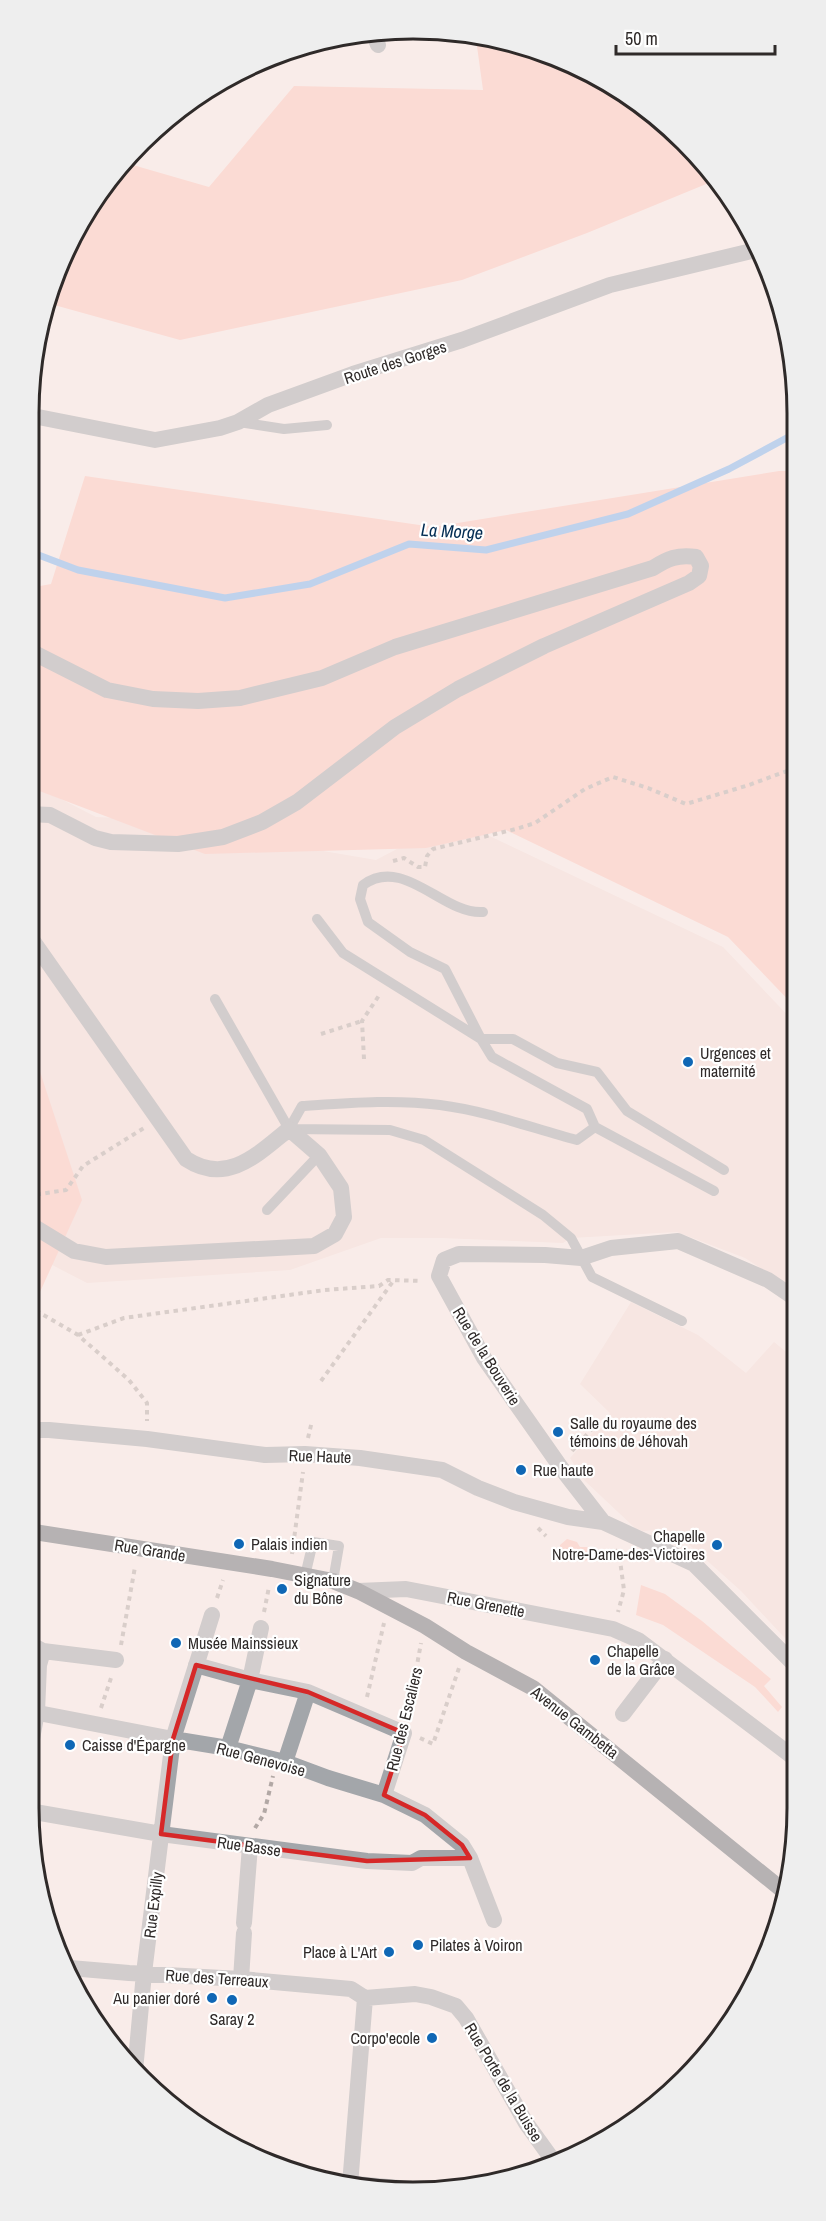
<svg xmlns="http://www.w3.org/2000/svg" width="826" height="2221" viewBox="0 0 826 2221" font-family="'Archivo Narrow',sans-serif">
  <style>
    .built { fill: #f3ddd9 }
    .green { fill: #fdc5bb }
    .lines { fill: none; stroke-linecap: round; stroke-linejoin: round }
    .stream { stroke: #79b2f0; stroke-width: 7 }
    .path { stroke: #b2a8a5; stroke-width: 4; stroke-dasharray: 4.5 4.5; stroke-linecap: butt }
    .service { stroke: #a3a6aa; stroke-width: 10 }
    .pedestrian { stroke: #a3a6aa; stroke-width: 16 }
    .minor { stroke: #a3a6aa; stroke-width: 16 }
    .primary { stroke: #646a71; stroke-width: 16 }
    .marked { fill: none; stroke: #d62828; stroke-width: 4.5; stroke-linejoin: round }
    .poi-dot { fill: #0f67b5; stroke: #fff; stroke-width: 2 }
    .labels { text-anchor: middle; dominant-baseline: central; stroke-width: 4.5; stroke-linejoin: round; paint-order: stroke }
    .street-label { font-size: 16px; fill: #2f2a29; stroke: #fff }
    .poi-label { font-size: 16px; fill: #2f2a29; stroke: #fff; text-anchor: start }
    .water-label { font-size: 18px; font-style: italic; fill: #022c52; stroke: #fff }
    .rim { fill: none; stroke: #2f2a29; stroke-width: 3 }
  </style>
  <rect width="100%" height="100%" fill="#f9ece9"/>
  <path class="built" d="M28 782 96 817 200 822 276 843 376 860 454 819 723 947 796 1024V1291L745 1258 677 1232 571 1238 563 1243 441 1238H381L290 1270 87 1283 29 1253Z
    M631 1302 698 1335 746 1373 774 1342 796 1360 797 1651 741 1591 683 1539 677 1545 653 1530 643 1531 635 1528 585 1481 570 1458 610 1413 580 1384Z"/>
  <path class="green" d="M476 39 513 42 626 93 702 159 716 180 587 233 462 280 180 340 47 303 108 179 126 163 209 187 294 86 483 90Z
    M779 471H794L796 1008 728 937 506 830 426 848 205 854 29 787V588L51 584 85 476 433 527Z
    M28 1035 82 1200 29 1316H28Z
    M567 1539 577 1542 580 1547H587L591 1552 589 1560 582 1561 577 1558H567L559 1552 560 1545Z
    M641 1585 665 1594 702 1621 771 1679 764 1686 782 1707 778 1712 755 1687 663 1625 636 1615Z"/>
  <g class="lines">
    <path class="stream" d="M28 551 78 570 225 598 310 584 409 544 486 550 628 514 729 469 794 434"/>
    <path class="path" d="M393 861 404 858 418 867H425L427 856 433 849 516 829 535 823 585 789 613 777 648 788 686 804 749 785 795 768
      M321 1034 362 1021
      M364 1059 362 1021 380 994
      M28 1190 40 1194 66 1190 83 1166 144 1128
      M28 1306 78 1335 129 1380 147 1403V1421
      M78 1335 124 1318 325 1290 379 1286 388 1280 422 1281
      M321 1381 394 1280
      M308 1438 312 1421
      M572 1451 601 1419
      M538 1528 546 1536
      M615 1550 619 1553 624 1590 618 1612
      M292 1554 303 1472
      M217 1598 223 1580
      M264 1612 269 1587
      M121 1645 135 1567
      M367 1697 384 1623
      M101 1708 111 1678
      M408 1715 421 1643
      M420 1738 433 1744 459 1668
      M30 1795 33 1776
      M255 1828 264 1814 273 1776"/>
    <path class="service" d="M239 422 284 429 327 425
      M317 919 343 953 481 1039 445 969 410 952 368 922 360 899 363 885C404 855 443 915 483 912
      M215 999 289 1129
      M481 1039H513L557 1063 597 1072 627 1111 724 1170
      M595 1127 714 1191
      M289 1129 302 1106C348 1103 394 1099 440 1105 487 1111 532 1128 577 1140L595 1127 587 1109 492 1057 481 1039
      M290 1129 390 1130 424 1140 543 1215 571 1238 592 1277 682 1321
      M267 1210 319 1155
      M305 1576 313 1542 339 1546 333 1581"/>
    <path class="pedestrian" d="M212 1615 173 1739 228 1748 285 1762 328 1778 384 1795 425 1815 462 1845 470 1858 494 1920
      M28 1643 43 1651 39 1665 37 1712
      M43 1651 116 1660
      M196 1665 250 1680 308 1692
      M623 1714 665 1659
      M228 1748 250 1680 261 1628
      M285 1762 308 1692 404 1733 384 1795
      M161 1834 367 1861 412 1863 421 1858H470
      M244 1923 250 1846
      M241 1979 244 1933"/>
    <path class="minor" d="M373 32 378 45
      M28 415 155 440 220 428 238 422 268 405 353 374 462 340 610 285 760 249
      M28 650 107 690 153 699 198 701 240 698 322 678 395 647 653 568C667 559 678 554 696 557L701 566 699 576 689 583 544 646 458 689 395 727 297 802 262 822 223 837 178 844 111 842 95 838 50 815 28 814
      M28 934 186 1159C227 1186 258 1154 289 1129L319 1155 341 1188 344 1217 335 1234 314 1246 106 1257 74 1251 28 1223
      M28 1430H49L147 1439 265 1455 305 1454 360 1458 442 1470 478 1488 514 1502 568 1517 603 1522 694 1564 797 1667
      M603 1522 562 1469 484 1358 439 1276 444 1260 459 1254 545 1255 581 1258 611 1248 678 1241 768 1280 796 1299
      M358 1591 406 1589 613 1629 638 1640 797 1760
      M28 1711 173 1739
      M28 1760 37 1712
      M29 1811 161 1834
      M70 1968 129 1973 241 1979 351 1989 365 1998 415 1994 431 1997 456 2006 466 2018 526 2123 552 2159
      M135 2071 144 1973 173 1739
      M345 2183 399 2188
      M350 2185 365 1998"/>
    <path class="primary" d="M28 1531 272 1569 333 1581 358 1591 425 1626 466 1652 533 1688 786 1893"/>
  </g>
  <path d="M0 0H826V2221H0ZM196 1665 308 1692 404 1733 384 1795 425 1815 462 1845 470 1858 367 1861 161 1834 173 1739Z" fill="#f9ece9" fill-opacity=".55" fill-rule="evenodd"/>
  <path class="marked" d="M196 1665 308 1692 404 1733 384 1795 425 1815 462 1845 470 1858 367 1861 161 1834 173 1739Z"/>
  <g class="poi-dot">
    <circle cx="688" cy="1062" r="6"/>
    <circle cx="558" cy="1432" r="6"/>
    <circle cx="521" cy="1470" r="6"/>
    <circle cx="239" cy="1544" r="6"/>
    <circle cx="717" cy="1545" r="6"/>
    <circle cx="282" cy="1589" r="6"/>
    <circle cx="176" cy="1643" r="6"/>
    <circle cx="595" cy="1660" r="6"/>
    <circle cx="70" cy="1745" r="6"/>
    <circle cx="418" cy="1945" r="6"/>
    <circle cx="389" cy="1952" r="6"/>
    <circle cx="212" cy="1998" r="6"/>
    <circle cx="232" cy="2000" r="6"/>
    <circle cx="432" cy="2038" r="6"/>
  </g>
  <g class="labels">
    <g class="street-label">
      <text transform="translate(395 362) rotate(-18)">Route des Gorges</text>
      <text transform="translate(487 1356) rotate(58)">Rue de la Bouverie</text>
      <text transform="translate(320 1456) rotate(2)">Rue Haute</text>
      <text transform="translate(150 1550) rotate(9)">Rue Grande</text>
      <text transform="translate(486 1604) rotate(11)">Rue Grenette</text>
      <text transform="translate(404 1719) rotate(-76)">Rue des Escaliers</text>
      <text transform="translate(575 1722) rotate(38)">Avenue Gambetta</text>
      <text transform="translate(261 1759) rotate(15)">Rue Genevoise</text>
      <text transform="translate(249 1846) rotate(8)">Rue Basse</text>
      <text transform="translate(153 1905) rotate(-83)">Rue Expilly</text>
      <text transform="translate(217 1978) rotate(4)">Rue des Terreaux</text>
      <text transform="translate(504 2082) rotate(59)">Rue Porte de la Buisse</text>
    </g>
    <g class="poi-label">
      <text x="700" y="1053">Urgences et<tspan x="700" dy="18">maternité</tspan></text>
      <text x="570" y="1423">Salle du royaume des<tspan x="570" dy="18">témoins de Jéhovah</tspan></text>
      <text x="533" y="1470">Rue haute</text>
      <text x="705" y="1536" text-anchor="end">Chapelle<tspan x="705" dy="18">Notre-Dame-des-Victoires</tspan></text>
      <text x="251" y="1544">Palais indien</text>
      <text x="294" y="1580">Signature<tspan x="294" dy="18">du Bône</tspan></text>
      <text x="188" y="1643">Musée Mainssieux</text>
      <text x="607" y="1651">Chapelle<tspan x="607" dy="18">de la Grâce</tspan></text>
      <text x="82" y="1745">Caisse d'Épargne</text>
      <text x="430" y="1945">Pilates à Voiron</text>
      <text x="377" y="1952" text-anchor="end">Place à L'Art</text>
      <text x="200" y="1998" text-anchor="end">Au panier doré</text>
      <text x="232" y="2019" text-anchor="middle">Saray 2</text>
      <text x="420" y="2038" text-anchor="end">Corpo'ecole</text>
    </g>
    <g class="water-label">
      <text transform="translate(452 531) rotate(3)">La Morge</text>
    </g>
  </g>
  <path d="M0 0H826V2221H0ZM413 39H413A374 374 0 0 1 787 413V1808A374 374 0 0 1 413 2182H413A374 374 0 0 1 39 1808V413A374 374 0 0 1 413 39Z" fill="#eee" fill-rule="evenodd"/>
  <path class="rim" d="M413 39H413A374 374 0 0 1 787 413V1808A374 374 0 0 1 413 2182H413A374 374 0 0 1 39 1808V413A374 374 0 0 1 413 39Z"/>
  <path d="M616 45v9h159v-9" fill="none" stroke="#2f2a29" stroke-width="3"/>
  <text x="625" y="45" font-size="18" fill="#2f2a29" stroke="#ffffff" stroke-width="4.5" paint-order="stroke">50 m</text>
</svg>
